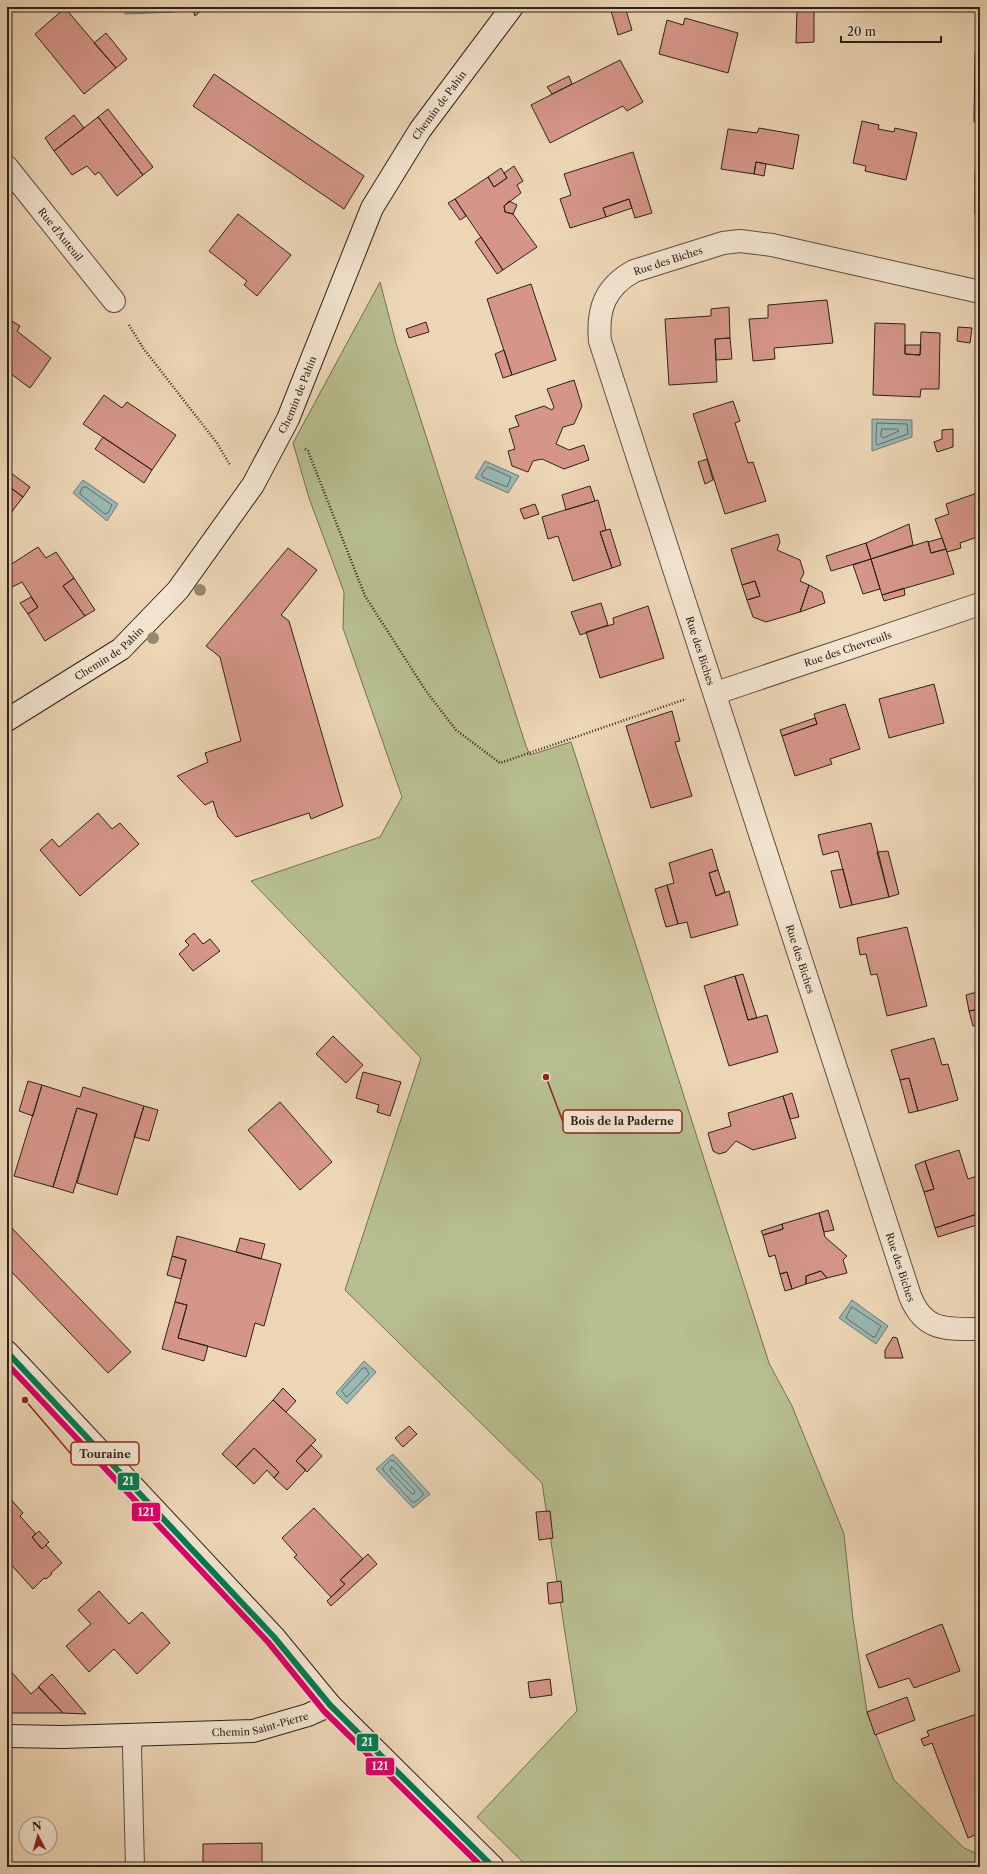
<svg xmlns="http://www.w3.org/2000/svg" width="987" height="1874" viewBox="0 0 987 1874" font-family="'Libre Caslon Text',serif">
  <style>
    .green { fill: #b7be8f; stroke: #727054 }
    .water { fill: #9ab8b4; stroke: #6e7c76 }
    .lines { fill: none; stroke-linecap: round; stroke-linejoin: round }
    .shore { stroke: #636d67; stroke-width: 1 }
    .building { fill: #d59689; stroke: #2c221a }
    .lane-casing { stroke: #5c4f41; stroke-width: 20 }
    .street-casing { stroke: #5c4f41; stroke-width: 24 }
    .secondary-casing { stroke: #2c221a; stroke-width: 24 }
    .path { stroke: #2c221a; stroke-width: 2.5; stroke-dasharray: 1 2; stroke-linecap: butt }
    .lane { stroke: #f3e4d0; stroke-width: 18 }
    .street { stroke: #f3e4d0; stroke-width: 22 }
    .secondary { stroke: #f3e4d0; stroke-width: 22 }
    .bus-1-casing { stroke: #f3e4d0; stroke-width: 9 }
    .bus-2-casing { stroke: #f3e4d0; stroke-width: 9 }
    .bus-1 { stroke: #007c52; stroke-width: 6 }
    .bus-2 { stroke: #dc006b; stroke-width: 6 }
    .tree { fill: #968870 }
    .labels { text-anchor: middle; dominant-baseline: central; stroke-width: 3; stroke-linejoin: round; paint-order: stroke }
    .street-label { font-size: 10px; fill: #2c221a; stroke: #f3e4d0 }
    .leader { fill: none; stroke: #8f2418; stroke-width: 1.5 }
    .callout-dot { fill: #8f2418; stroke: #f3e4d0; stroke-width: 1.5 }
    .callout { fill: #f3e4d0; stroke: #8f2418; stroke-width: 1.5 }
    .callout-label { font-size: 11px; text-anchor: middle; font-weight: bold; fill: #2c221a }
    .line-badge { stroke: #f3e4d0; stroke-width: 1.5 }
    .badge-label { font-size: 11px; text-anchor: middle; font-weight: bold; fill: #fff }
  </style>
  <rect width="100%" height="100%" fill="#edd6b6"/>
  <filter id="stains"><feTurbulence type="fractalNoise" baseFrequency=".005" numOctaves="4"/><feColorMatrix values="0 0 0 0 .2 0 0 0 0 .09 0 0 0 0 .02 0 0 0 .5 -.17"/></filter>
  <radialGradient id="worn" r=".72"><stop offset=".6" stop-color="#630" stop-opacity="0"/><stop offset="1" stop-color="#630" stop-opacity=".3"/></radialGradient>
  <path class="green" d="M380 282 396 343 526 746 530 755 571 742 769 1363 792 1406 844 1534 853 1619 867 1712 894 1780 964 1848 980 1855V1867H528L477 1817 577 1711 542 1483 345 1290 421 1058 251 881 380 837 402 797 343 628 344 592 309 498 293 443Z"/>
  <path class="water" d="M125 7H177L175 8V12L125 14Z
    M872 419 912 420V437L872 451Z
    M485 461 519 476 508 493 475 478Z
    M83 480 118 504 107 521 73 493Z
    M852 1300 888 1326 876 1344 839 1318Z
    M364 1361 376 1372 347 1404 336 1393Z
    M393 1454 430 1494 413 1508 376 1469Z"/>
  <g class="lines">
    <path class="shore" d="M129 7 131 10 169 9 171 7
      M877 423 907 424 908 434 877 445 876 443Z
      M882 429H897L899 431 883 438 881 436Z
      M488 467 511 477 507 487 482 477V474Z
      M83 487H86L112 505 108 513 105 514 80 494Z
      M852 1307 881 1326 875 1337H873L846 1318Z
      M363 1368H366L369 1374 348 1396 346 1397 342 1391Z
      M391 1460 394 1461 423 1493V1495L415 1502H412L383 1470V1468Z
      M392 1467 415 1491 414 1494H412L390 1471Z"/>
  </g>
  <path class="building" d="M192 7H205L195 16Z
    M610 7H625L632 30 618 35Z
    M65 8 116 68 84 94 35 34Z
    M797 9 814 10V42L796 43Z
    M685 18 738 33 728 73 659 54 667 20 683 25Z
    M106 33 127 59 116 68 94 43Z
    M975 52H980V122H974Z
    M620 60 643 102 627 111 623 106 550 143 531 105Z
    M214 74 364 176 344 209 193 106Z
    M569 76 572 84 552 94 547 87Z
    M108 109 153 167 143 175 98 117Z
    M74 115 84 128 54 151 45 138Z
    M98 117 143 175 117 196 99 172 95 175 87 166 72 175 54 151Z
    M862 121 879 125 878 129 894 132 895 128 917 133 906 180 865 171 866 166 853 163Z
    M759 128 799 135 793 169 756 162 754 174 721 169 728 129 757 133Z
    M633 152 652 213 635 218 629 199 603 208 606 217 570 228 560 199 571 195 564 174Z
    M756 162 766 164 764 176 754 174Z
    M514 166 523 181 517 185 521 193 504 206 505 212 513 214 537 247 503 270 455 199 488 177 494 187 507 178 504 173Z
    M501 168 507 178 494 187 488 177Z
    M975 171H980V214H975Z
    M455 199 466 216 460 220 448 203Z
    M629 199 632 208 606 217 603 208Z
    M509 201 517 205 513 214 505 212 504 206Z
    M238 214 291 255 257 296 244 285 247 281 209 251Z
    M481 237 503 270 497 274 475 242Z
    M531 284 556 360 512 375 487 299Z
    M827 300 833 343 774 348 775 359 753 361 749 319 768 318V305Z
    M729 307 730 338 715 339 717 382 669 385 665 319 711 316V309Z
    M7 318 20 326 17 331 51 358 30 388 7 371Z
    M426 322 429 332 409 338 406 329Z
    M875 323 905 324V354L920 355 921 332 940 333 939 389H921L920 397 873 395Z
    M958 327 972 328 970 343 957 341Z
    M730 338 732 359 716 360 715 339Z
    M905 345H921L920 355 905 354Z
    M504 350 512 375 503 378 495 354Z
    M979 377 980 414H979Z
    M574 380 582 406 574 424 563 427 556 444 569 450 584 445 589 460 564 469 542 459 533 461 528 472 512 466 508 451 515 449 509 429 519 426 515 416 544 406 552 410 554 407 547 389Z
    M104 395 122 408 127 402 176 435 152 470 83 424Z
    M733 401 740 421 735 423 748 463 753 462 766 501 725 514 693 414Z
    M979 414H980V437H979Z
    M953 429V447L937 452 934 442 942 439V430Z
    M103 437 152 470 144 483 95 449Z
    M707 459 713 480 705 484 698 462Z
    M11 473 30 487 23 497 7 485V478Z
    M7 485 23 497 7 518Z
    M590 486 595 501 566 510 562 495Z
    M980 492V536L960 543 961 548 947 552 935 519 949 514 946 504Z
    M598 500 606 530 600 532 612 568 573 581 558 536 548 539 542 517Z
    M535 504 539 514 524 519 520 509Z
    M909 524 913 545 871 559 866 543Z
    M610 529 621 565 612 568 600 532Z
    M778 534 780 542 777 550 800 560 804 573 800 581 809 585 800 612 766 622 753 617 747 600 760 596 755 581 742 585 731 549Z
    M942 538 946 549 931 553 928 542Z
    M928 541 931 553 946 549 954 574 882 595 871 559Z
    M866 543 871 559 831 571 826 556Z
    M38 547 46 558 56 552 74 578 63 586 85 616 45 641 28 614 38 607 22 582 10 588 7 584V567Z
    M288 548 317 570 281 615 289 621 343 806 311 819 309 813 236 837 218 817 213 801 205 805 177 776 208 762 205 753 241 741 220 657 206 646Z
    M871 559 880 589 863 594 853 565Z
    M74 578 95 610 85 616 63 586Z
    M755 581 760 596 747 600 742 585Z
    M809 585 822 592 825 603 800 612Z
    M904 588 905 595 884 601 882 595Z
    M31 597 38 607 28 614 20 603Z
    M601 603 608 625 580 635 571 612Z
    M648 606 664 658 600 678 586 632 614 624 613 618Z
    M934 684 944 723 889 738 879 699Z
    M845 704 860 749 830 759 832 764 795 776 782 736 817 724 814 714Z
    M672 711 680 741 675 742 692 796 651 808 626 726Z
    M815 718 817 724 782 736 780 730Z
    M98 813 112 829 120 823 139 844 80 896 40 850 52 839 59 847Z
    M871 823 889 897 852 905 838 851 823 855 818 835Z
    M712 849 718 870 709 873 716 896 729 891 738 925 691 938 687 922 678 924 667 885 674 883 669 863Z
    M888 851 899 894 889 897 877 852Z
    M843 869 852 905 840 908 831 871Z
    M718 870 725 892 716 896 709 873Z
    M667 885 678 924 666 927 655 889Z
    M907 927 927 1006 887 1016 877 974 871 975 866 954 860 955 857 938Z
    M194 933 203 944 210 939 220 951 193 971 179 954 189 945 185 941Z
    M743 974 757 1018 748 1020 735 976Z
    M735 976 748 1020 767 1015 778 1052 729 1066 704 986Z
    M980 991V1008L977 992Z
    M977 992 980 1009 969 1011 966 995Z
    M980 1009V1025L973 1026 969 1011Z
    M333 1036 363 1065 346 1083 316 1054Z
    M934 1038 942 1065 948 1064 958 1100 918 1111 909 1078 900 1080 891 1050Z
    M363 1072 401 1082 390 1116 377 1112 379 1105 356 1098Z
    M909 1078 918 1111 909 1113 900 1080Z
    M28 1081 42 1085 33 1116 19 1111Z
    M42 1085 80 1097 83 1087 144 1106 117 1195 77 1183 97 1114 77 1108 53 1187 14 1176Z
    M792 1093 799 1117 790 1119 783 1096Z
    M783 1096 796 1138 753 1150 736 1141 726 1152 719 1154 713 1151 708 1133 731 1126 728 1113Z
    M280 1102 332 1162 300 1190 248 1130Z
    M144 1106 158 1110 149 1141 134 1137Z
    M77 1108 97 1114 73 1193 53 1187Z
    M959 1150 968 1179 980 1175V1213L935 1228 924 1192 934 1189 925 1161Z
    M925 1161 934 1189 924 1192 915 1165Z
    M828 1210 834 1230 824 1232 819 1213Z
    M819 1213 825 1237 847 1256 843 1260 847 1273 827 1278 821 1271 806 1276V1284L792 1289 787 1272 780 1274 775 1255 769 1257 763 1235 783 1229 782 1224Z
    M980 1213V1224L938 1237 935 1228Z
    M7 1223 131 1352 108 1373 7 1267Z
    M782 1224 783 1229 763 1235 761 1231Z
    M177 1236 281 1264 264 1326 255 1323 246 1357 178 1338 187 1305 175 1302 186 1260 172 1256Z
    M240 1238 265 1244 261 1259 236 1252Z
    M172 1256 186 1260 181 1279 167 1275Z
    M821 1271 827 1278 806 1284V1276Z
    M787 1272 792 1289 785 1291 780 1274Z
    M175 1302 187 1305 178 1338 208 1346 204 1361 162 1349Z
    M893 1337 897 1338 903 1358H885V1350Z
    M283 1388 296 1401 286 1412 273 1400Z
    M273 1400 316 1440 296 1461 306 1470 287 1490 274 1478 279 1472 254 1448 236 1467 222 1454Z
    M409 1426 417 1434 403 1447 395 1438Z
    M311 1445 322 1456 307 1472 296 1461Z
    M254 1448 279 1472 274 1478 267 1470 254 1484 236 1467Z
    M7 1495 23 1513 20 1516 36 1534 32 1537 42 1549 46 1545 62 1563 51 1573 52 1574 46 1579 44 1578 33 1589 7 1560Z
    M314 1508 363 1559 340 1580 345 1584 331 1597 294 1557 297 1555 282 1538Z
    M550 1511 553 1538 539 1540 536 1512Z
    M39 1531 49 1542 42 1549 32 1537Z
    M368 1554 377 1564 331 1606 327 1601 345 1584 340 1580Z
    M561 1581 563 1602 549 1604 547 1583Z
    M99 1591 129 1624 142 1612 170 1643 137 1674 114 1649 89 1672 66 1646 91 1624 78 1610Z
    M942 1624 960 1671 914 1688 909 1678 879 1688 866 1655Z
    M7 1667 31 1694 39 1687 63 1713H7Z
    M52 1674 86 1714 63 1713 38 1687Z
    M550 1679 552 1695 530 1698 528 1682Z
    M907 1697 915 1720 875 1735 867 1712Z
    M980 1713V1833L968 1838 932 1743 924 1746 921 1739 929 1736 927 1731Z
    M262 1843V1867H203V1844Z"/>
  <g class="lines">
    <g class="lane-casing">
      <path id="lane" d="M134 1735 132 1748 135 1867"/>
    </g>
    <g class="street-casing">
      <g id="street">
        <path id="s1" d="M7 167 114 301"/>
        <path id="s2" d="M980 292 772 245 740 241 723 243 634 271C605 287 597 309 600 341L910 1296C924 1332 947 1329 980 1329"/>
        <path id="s3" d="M716 693 980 604"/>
      </g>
    </g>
    <g class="secondary-casing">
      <g id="secondary">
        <path id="s4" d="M7 720 121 649 178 590 253 485 288 419 372 208 420 130 512 7"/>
        <path d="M7 1352 274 1637 330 1705 493 1867"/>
        <path id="s5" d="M7 1736 63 1737 253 1731 308 1715 330 1705"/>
      </g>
    </g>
    <path class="path" d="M129 325 143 348 217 443 230 465
      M305 449 308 451 365 596 426 691 456 730 500 763 686 699"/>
    <use href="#lane" class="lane"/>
    <use href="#street" class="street"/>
    <use href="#secondary" class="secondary"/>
    <g class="bus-1-casing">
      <path id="bus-1" d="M7 1352 274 1637 330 1705 493 1867"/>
    </g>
    <g class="bus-2-casing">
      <path id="bus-2" d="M7 1364 268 1642 324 1711 482 1867"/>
    </g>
    <use href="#bus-1" class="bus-1"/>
    <use href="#bus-2" class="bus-2"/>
  </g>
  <g class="tree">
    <circle cx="200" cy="590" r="6"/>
    <circle cx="153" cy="638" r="6"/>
  </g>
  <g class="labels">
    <g class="street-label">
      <text stroke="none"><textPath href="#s4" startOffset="770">Chemin de Pahin</textPath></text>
      <text stroke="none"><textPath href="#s1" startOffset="86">Rue d'Auteuil</textPath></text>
      <text transform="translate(668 261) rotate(-18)">Rue des Biches</text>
      <text stroke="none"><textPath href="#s4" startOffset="446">Chemin de Pahin</textPath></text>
      <text stroke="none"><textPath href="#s3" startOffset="139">Rue des Chevreuils</textPath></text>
      <text stroke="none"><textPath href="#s2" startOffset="765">Rue des Biches</textPath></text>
      <text stroke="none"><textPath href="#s4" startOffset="122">Chemin de Pahin</textPath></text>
      <text stroke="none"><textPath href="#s2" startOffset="1089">Rue des Biches</textPath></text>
      <text stroke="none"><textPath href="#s2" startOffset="1413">Rue des Biches</textPath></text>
      <text stroke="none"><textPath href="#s5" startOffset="254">Chemin Saint-Pierre</textPath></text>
    </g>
  </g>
  <path class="leader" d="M546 1077L563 1122M25 1400L71 1454"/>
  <g class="callout-dot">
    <circle cx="546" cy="1077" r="4"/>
    <circle cx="25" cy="1400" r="4"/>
  </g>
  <g class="callout">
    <rect x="563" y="1110" width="119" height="23" rx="4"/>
    <rect x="71" y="1442" width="68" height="23" rx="4"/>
  </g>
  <g class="callout-label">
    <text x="622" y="1125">Bois de la Paderne</text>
    <text x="105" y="1458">Touraine</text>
  </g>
  <g class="line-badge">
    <rect x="117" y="1472" width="23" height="19" rx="4" fill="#007c52"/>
    <rect x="131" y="1502" width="30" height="20" rx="4" fill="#dc006b"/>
    <rect x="356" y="1733" width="23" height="19" rx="4" fill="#007c52"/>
    <rect x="365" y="1757" width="30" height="19" rx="4" fill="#dc006b"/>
  </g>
  <g class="badge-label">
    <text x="128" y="1485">21</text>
    <text x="146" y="1516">121</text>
    <text x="367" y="1746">21</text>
    <text x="380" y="1770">121</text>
  </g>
  <rect width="987" height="1874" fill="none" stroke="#edd6b6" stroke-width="24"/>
  <rect x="8" y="8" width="971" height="1858" fill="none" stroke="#2c221a" stroke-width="2"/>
  <rect x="12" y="12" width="963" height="1850" fill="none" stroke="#2c221a"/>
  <g transform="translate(38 1836) rotate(354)"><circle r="19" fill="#f3e4d0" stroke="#a39687"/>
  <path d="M0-3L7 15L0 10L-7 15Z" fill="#8f2418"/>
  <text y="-6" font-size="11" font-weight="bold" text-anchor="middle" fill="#2c221a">N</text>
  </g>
  <path d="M841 36v6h100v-6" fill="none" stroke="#2c221a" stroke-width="2"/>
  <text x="847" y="36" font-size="12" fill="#2c221a" stroke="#f3e4d0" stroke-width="3" paint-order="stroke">20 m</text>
  <rect width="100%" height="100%" filter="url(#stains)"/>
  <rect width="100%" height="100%" fill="url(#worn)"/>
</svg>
